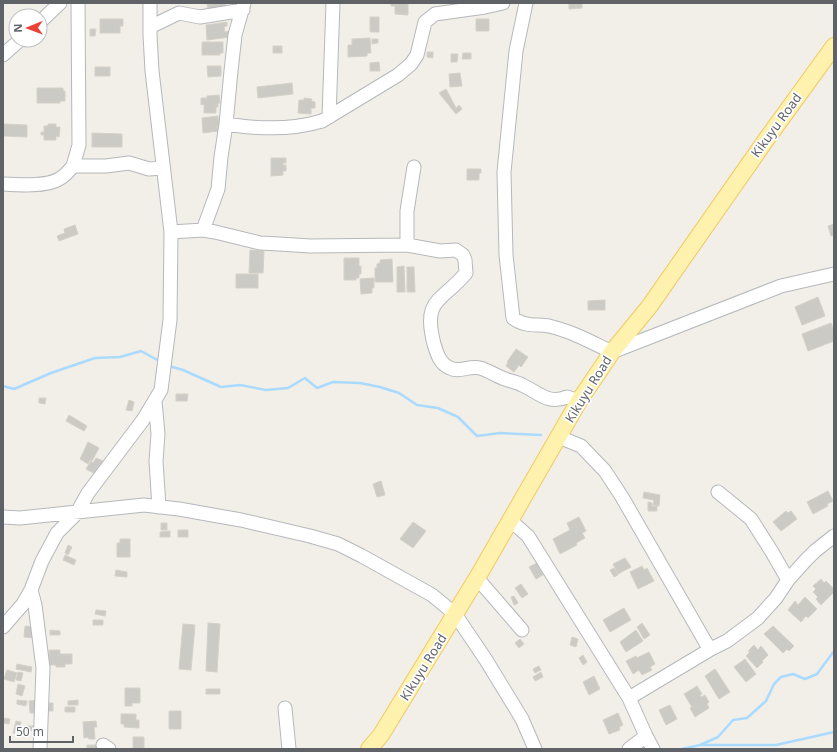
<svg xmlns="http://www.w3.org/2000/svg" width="837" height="752" viewBox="0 0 837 752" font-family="'Noto Sans',sans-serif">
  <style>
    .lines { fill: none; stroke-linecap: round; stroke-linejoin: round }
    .stream { stroke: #aadaff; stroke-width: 2.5 }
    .building { fill: #cccac5; stroke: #d6d1c6 }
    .minor-casing { stroke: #b5b8bc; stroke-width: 15 }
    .major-casing { stroke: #f2c960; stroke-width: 18 }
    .minor { stroke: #fff; stroke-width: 13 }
    .major { stroke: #fff2af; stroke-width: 16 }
    .labels { text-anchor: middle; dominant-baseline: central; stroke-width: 3.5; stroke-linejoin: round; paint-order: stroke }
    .street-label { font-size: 13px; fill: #5f6368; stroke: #fff }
  </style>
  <rect width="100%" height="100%" fill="#f1efe8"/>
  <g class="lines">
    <path class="stream" d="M169 366 183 370 221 387 240 385 266 390 288 388 305 378 317 388 333 382 360 383 380 387 399 393 417 405 438 408 458 417 477 436 500 433 541 435
      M3 386 14 389 51 373 95 358 120 357 141 351 161 362
      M702 745H776L834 732
      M682 749 700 745 718 737 733 720 747 718 766 701 774 684 781 677 793 674 805 679 817 674 834 651"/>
  </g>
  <path class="building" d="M211 3H228H225L226 9 208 11 207 4H211Z
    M391 3H408V15L395 14V6H391Z
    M569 3H582V8L569 9Z
    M370 17H379V32H370Z
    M100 19H123V26H120V33H100Z
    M476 19H489V31H476Z
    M227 22V26L224 27 225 32 230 31 231 37 207 40 206 25Z
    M90 29H96L95 36H90Z
    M370 38 371 53H367V56L348 57V45H352V39Z
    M372 39H378V43L372 44Z
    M202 42H223V53H220V55H202Z
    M273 46H282V53H273Z
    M427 52H433V58L427 57Z
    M463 53H471V59H462Z
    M451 54H458L457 62H451Z
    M379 62 380 71H370V63Z
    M207 66H221V76L208 77Z
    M95 67H110V76H95Z
    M460 73 462 86 450 87 449 74Z
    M292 83 293 94 258 98 257 87Z
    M37 88H63V91H65V101H60V103H37Z
    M446 89 456 108 459 105 462 109 456 114 439 93Z
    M219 95 220 103H218V107H216V113H204V104L201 105V98H207V96Z
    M304 98 312 99 311 101 315 102V108H311V114L298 113 299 100H304Z
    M218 116 219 126H217L218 131 203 133 202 118Z
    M4 124 27 125V137L3 136Z
    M48 124H56V127H60L59 137 56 136V140H44V135H41V132H44V126H48Z
    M92 133 122 134V147H92Z
    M271 158H286V163H283V165H286V171H283V175L271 176Z
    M467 169H481V173H479V180H467Z
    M834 224V235L831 236 828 226Z
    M75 225 78 234 59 241 57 236 65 233 64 229Z
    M250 250 264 251 263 273H249Z
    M344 258H359V266H361V274H359V278H356V280H344Z
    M392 259 393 282H375V268H377V264L380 263V260Z
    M404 266 405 292H397V267Z
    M407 267H414L415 292H407Z
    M236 274H258V288H236Z
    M374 278V288H372V293L361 294 360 279Z
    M818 297 825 316 802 325 795 307Z
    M605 300V310H588V301Z
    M831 323 834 331V341L808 351 802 334Z
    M516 349 528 357 521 367 519 365 514 372 506 366 508 362H507Z
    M176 394H188L187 401H176Z
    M39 398H46L45 404 39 403Z
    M129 400 134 402 132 411 126 410Z
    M69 415 87 426 84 431 66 421Z
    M88 442 99 448 92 461 90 460 88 464 80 459Z
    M96 458 103 461 97 475 86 469 91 461 93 463Z
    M381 481 385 495 377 497 373 484Z
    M828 491 833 501 827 504 828 506 813 514 807 502Z
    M644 492 660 495 659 506 653 505 654 500 643 498Z
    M648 502 652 503V506H657V511H648Z
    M786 511 788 513 791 511 797 519 781 531 773 522Z
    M579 517 586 531 582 533 585 538 576 543 577 545 560 554 553 539 570 530 567 523Z
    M413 522 426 531 413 548 400 539Z
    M161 523H167V530H161Z
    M178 530H188V537H178Z
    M170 531V537H160V532Z
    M120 539H130V557H117V543H120Z
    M68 545 72 547 68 555 65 553Z
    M65 555 76 560 74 565 63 560Z
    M625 558 631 567 618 574 613 564Z
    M537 563 543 575 536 579 529 567Z
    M642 566 644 570 647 568 654 581 638 589 630 572Z
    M614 568 618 575 614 577 610 570Z
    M116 570 127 572V577L115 576Z
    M821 579 824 583 826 581 834 589V592L821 605 816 599 818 597 813 592 816 589 813 586Z
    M521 584 528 594 522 598 515 588Z
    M514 596 518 603 514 605 511 597Z
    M805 597 817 609 808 618 806 616 801 622 788 610 795 601 798 605Z
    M624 608 631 620 610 632 603 620Z
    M96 610 106 611 105 616 95 614Z
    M93 620H103V625H93Z
    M208 623 220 624 217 672 206 671Z
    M642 623 650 635 644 639 637 627Z
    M183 624 195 625 191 670 179 669Z
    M25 626 36 627 35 638 24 637Z
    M773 626 794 646 789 651 787 649 783 653 764 634Z
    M50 630 60 631V635H50Z
    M636 630 643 641 626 652 620 642Z
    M572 637 578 639 576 647 570 645Z
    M520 639 524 644 519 648 515 643Z
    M754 645 758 650 761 646 768 655 762 661 763 662 757 668 746 656 750 652 748 651Z
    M49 650H60V654H72V664H65V667H56V665H50Z
    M649 652 655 664 650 667 652 670 642 675 639 670 633 674 626 661 636 656 637 658Z
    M583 655 587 662 583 665 579 658Z
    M745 659 756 674 746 682 734 667Z
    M17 664 32 667 31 672 16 669Z
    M539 666 541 670 535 673 533 669Z
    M715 669 730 692 719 699 705 676Z
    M7 670 17 673 14 682 4 679Z
    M18 672 23 673 21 681 16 680Z
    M541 672 543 677 535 681 533 677Z
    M594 676 600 689 589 695 583 682Z
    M18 684 25 686 22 696 16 694Z
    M697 686 702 694 700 695 701 697 705 695 709 702 707 704 709 708 695 717 690 708 692 707 684 694Z
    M125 688H140V703H132V706H125Z
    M206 689H220V694H206Z
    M17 700 27 701 26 706 17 704Z
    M38 700 39 713H30L29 701Z
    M78 700V705H68V701Z
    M48 703H53V711H48Z
    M670 705 677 719 666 725 659 710Z
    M65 707H75V712H65Z
    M169 711H181V729H169Z
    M618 713 623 725 619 727 620 730 609 734 603 720Z
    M121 714H136V720H139V728L124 727V724H121Z
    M3 718 10 719 9 724 3 723Z
    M16 721 21 722 18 734 13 733Z
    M96 721 97 727H94L95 739H89L88 737 84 738 83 722Z
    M25 726H35L34 731 24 730Z
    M133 737H144V749H133Z
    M87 745H100V749H87Z"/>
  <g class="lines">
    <g class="minor-casing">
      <path id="minor" d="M150 3V35L152 71 171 232
        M526 3 516 51 504 172 506 255 513 318C525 327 536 324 549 326 571 331 591 342 612 352L781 286 834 274
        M40 22 60 3
        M150 27 179 13 200 17 243 10
        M3 55 20 40
        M329 117 333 3
        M226 124C257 129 292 130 322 121L398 75 411 64 417 55 425 22 435 14 485 7 503 3
        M73 166 79 145 78 3
        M3 184C18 185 46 187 59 179 65 176 69 171 73 166H106L129 163 149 169 163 168
        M203 230 215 232 260 243 279 244 310 246 407 245 440 251 456 250 463 255 465 260 466 273C442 302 422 298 434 344 437 354 440 364 450 368 459 373 470 365 480 368 488 370 496 376 505 379 510 381 517 382 522 385 538 392 548 405 567 397L579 401
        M407 245V211L414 167
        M155 401 158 434 156 461 159 507
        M559 437 581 446 605 471 622 497 706 643 711 649
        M718 492 751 519 772 552 788 580
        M78 511 88 493 143 420 161 390 170 320 171 232 203 230 218 189 221 157 226 124 231 71 235 35 244 3
        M3 517 20 518 144 505 179 509 241 520 310 536 338 544 362 556 432 595 455 614 486 660 522 719 535 749
        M510 520 528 536 629 698 646 736 653 749
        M477 578 522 630
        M31 590 35 605 43 668 40 749
        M3 627 23 604 31 590 42 561 57 533 80 510
        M629 698 711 649 727 641 758 618 776 598 788 580 805 561 815 551 834 536
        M285 708 289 749
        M103 745 109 749
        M629 749 646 736"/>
    </g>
    <g class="major-casing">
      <path id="major" d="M369 749 381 735 477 578 579 401 612 352 649 307 768 137 834 46"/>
    </g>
    <use href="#minor" class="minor"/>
    <use href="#major" class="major"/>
  </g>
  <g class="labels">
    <g class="street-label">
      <text transform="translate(776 125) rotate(-54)">Kikuyu Road</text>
      <text transform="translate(588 389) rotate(-58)">Kikuyu Road</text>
      <text transform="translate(423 667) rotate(-58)">Kikuyu Road</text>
    </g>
  </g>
  <rect width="837" height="752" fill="none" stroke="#5f6368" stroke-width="8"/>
  <g transform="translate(28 28) rotate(269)"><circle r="19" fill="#ffffff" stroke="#bfc1c3"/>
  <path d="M0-3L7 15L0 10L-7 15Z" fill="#ea4335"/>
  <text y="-6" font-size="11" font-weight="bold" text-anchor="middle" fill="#5f6368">N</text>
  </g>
  <path d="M10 736v6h63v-6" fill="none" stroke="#5f6368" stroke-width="2"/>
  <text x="16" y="736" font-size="12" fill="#5f6368" stroke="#ffffff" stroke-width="3" paint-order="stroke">50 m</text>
</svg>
